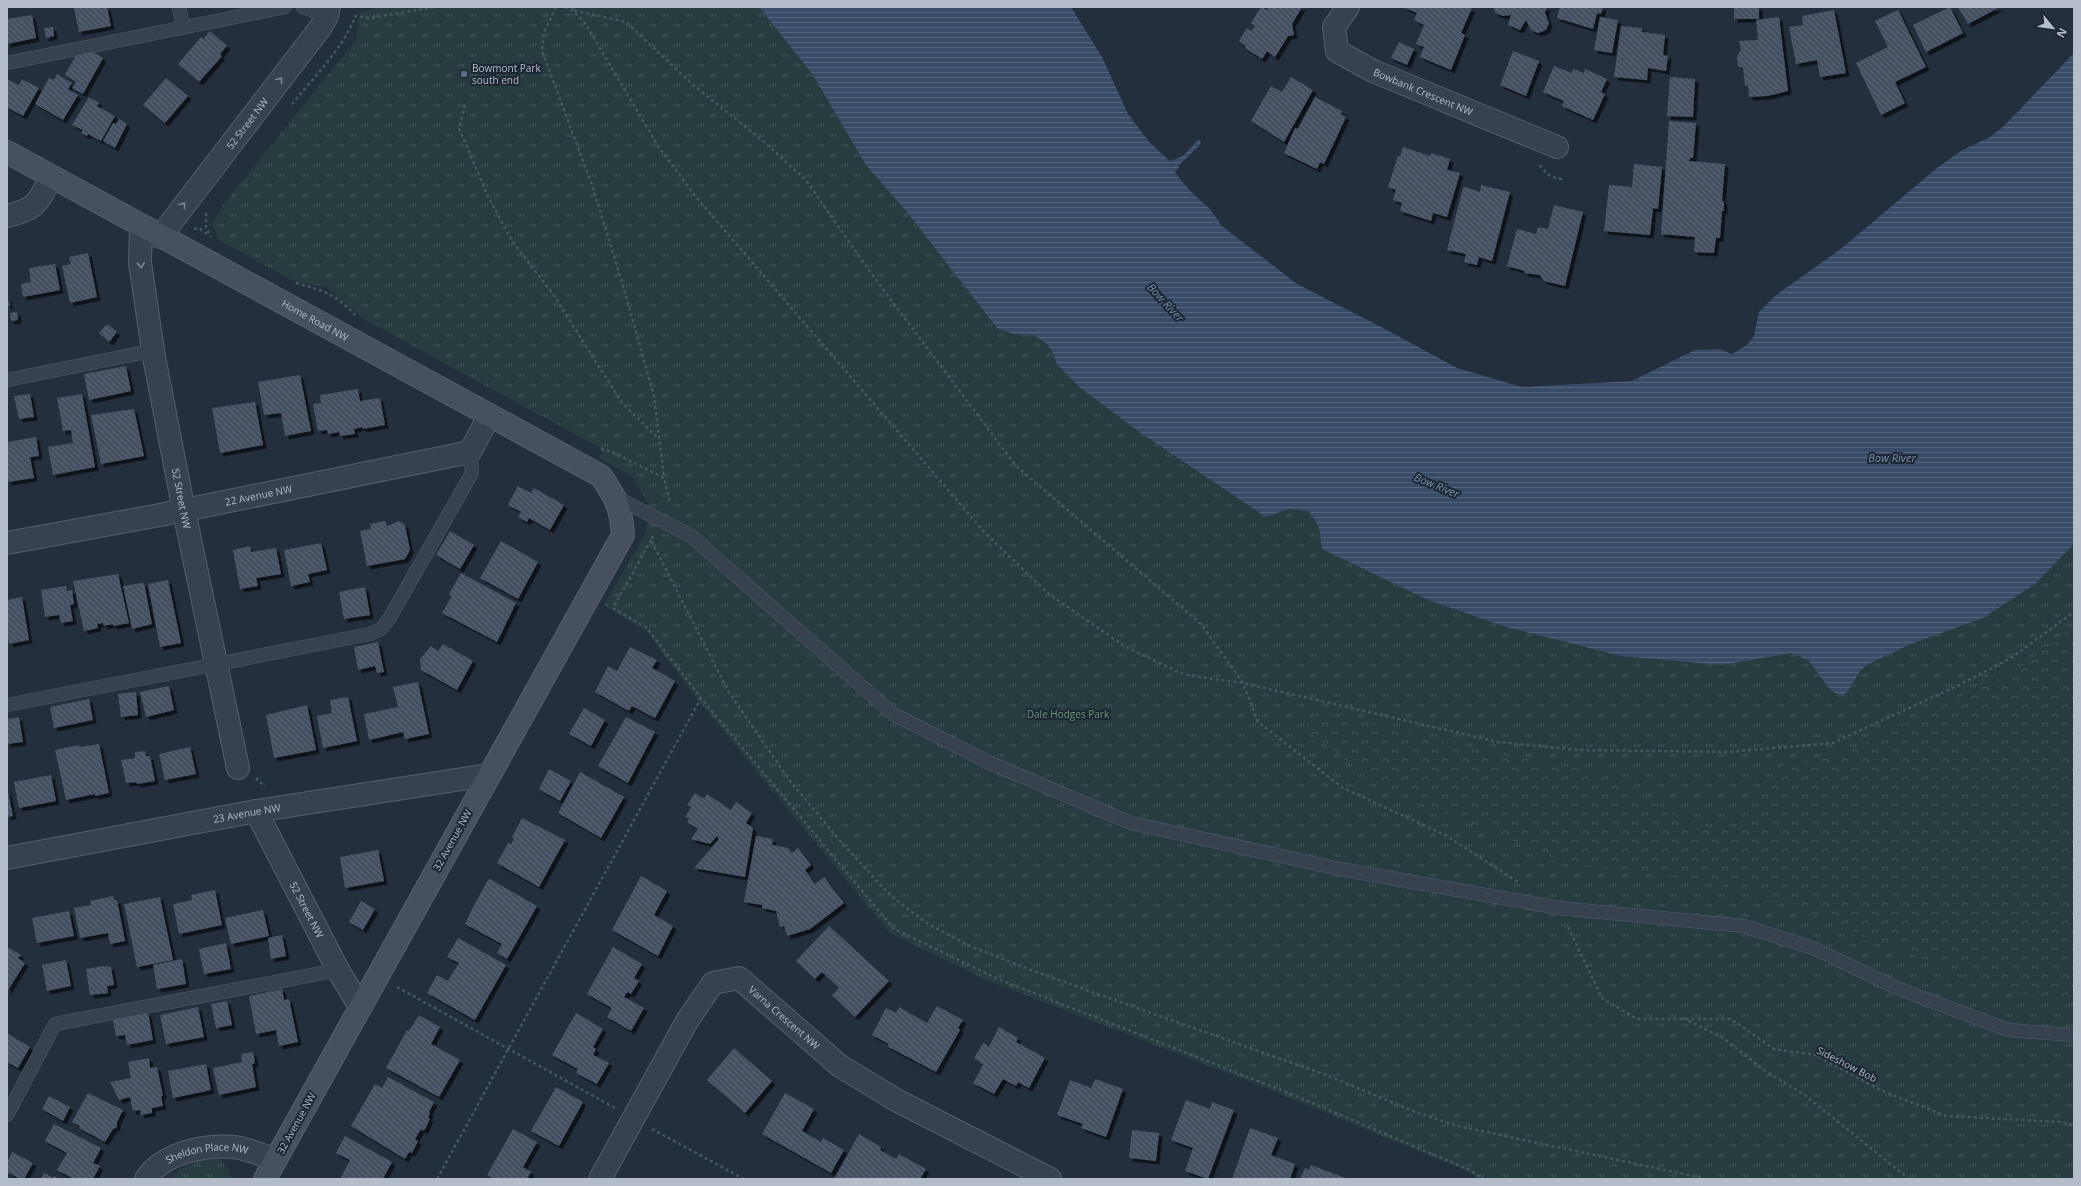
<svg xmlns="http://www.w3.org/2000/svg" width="2081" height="1186" viewBox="0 0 2081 1186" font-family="'Open Sans',sans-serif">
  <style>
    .grass { fill: url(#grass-tufts) }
    .forest { fill: url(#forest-crowns) }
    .water { fill: url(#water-rules) }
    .building { fill: url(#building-back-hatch); filter: url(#shadow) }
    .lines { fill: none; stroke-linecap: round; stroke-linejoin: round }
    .lane-casing { stroke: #565f6c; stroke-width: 14 }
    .street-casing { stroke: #565f6c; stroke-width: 24 }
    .secondary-casing { stroke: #565f6c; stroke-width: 24 }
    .path { stroke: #44595c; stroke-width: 2.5; stroke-dasharray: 3 3; stroke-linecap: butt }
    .lane { stroke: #38414e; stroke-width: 13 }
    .street { stroke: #38414e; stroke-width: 22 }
    .secondary { stroke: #465061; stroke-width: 22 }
    .oneway { stroke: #7c8592 }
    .service-dot { fill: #5c6f8a; stroke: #1d2633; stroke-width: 1.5 }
    .labels { text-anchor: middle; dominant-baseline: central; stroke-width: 4; stroke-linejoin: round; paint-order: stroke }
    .poi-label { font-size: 10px; fill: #b4bcc9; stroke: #1d2633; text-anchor: start }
    .street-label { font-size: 10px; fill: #b4bcc9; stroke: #1d2633 }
    .park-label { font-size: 10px; fill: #6b9a76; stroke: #1d2633 }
    .water-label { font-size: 11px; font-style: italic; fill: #7c92b1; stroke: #1d2633 }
  </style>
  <defs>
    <pattern id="grass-tufts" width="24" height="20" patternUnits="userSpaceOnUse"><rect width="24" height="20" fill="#263c3f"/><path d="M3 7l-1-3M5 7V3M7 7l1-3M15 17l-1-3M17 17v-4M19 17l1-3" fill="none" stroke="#435659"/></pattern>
    <pattern id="forest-crowns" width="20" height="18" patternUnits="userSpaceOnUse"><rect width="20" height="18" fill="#263c3f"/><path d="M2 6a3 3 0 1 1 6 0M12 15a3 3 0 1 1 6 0" fill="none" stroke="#435659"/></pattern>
    <pattern id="water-rules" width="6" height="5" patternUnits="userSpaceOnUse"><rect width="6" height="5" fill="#394c67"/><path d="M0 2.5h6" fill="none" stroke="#53647b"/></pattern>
    <pattern id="building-back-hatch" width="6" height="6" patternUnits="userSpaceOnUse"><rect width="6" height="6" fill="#455162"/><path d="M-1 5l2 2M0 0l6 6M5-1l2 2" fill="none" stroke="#5d6877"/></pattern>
    <filter id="shadow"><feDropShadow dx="3.5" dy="3.5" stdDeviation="0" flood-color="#0009"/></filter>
  </defs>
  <rect width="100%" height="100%" fill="#242f3e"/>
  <path class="grass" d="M383 7H759L813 75 866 165 1014 334 1033 335 1046 343 1052 351 1057 364 1079 387 1145 436 1266 517 1289 509 1309 511 1319 527 1322 549 1428 600 1506 627 1772 656 1792 653 1809 661 1831 691H1848L1860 671 1867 665 1911 644 2064 553 2074 544V1179H1478L1469 1172 1253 1083 986 980 890 933 701 704 646 631 604 605 646 533 649 506 633 477 599 458 604 450 365 320 327 287 294 281 219 240 212 224 224 204 356 40 360 12Z
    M213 1157C224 1161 228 1167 231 1179H168C180 1167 196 1160 213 1157Z"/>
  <path class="forest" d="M2074 627V1004L1998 989 1768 896 1670 876 1572 863 1473 825 1383 788 1304 728 1318 712 1477 750 1613 775 1694 828 1734 830 1781 766 1847 751 2018 669Z"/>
  <path class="water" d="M759 7H1071L1102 57 1128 114 1150 143 1170 161 1183 156 1199 139 1201 144 1181 163 1175 173 1191 192 1210 209 1222 226 1297 284 1385 329 1457 368 1522 387 1632 381 1695 350 1720 349 1732 354 1747 345 1754 336 1759 312 1775 296 1842 248 1937 168 1961 151 1990 137 2004 126 2074 53V544L2035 584 1983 618 1911 644 1867 665 1860 671 1848 691 1842 696 1831 691 1809 661 1792 653 1722 665 1621 656 1506 627 1428 600 1322 549 1319 527 1309 511 1289 509 1266 517 1145 436 1079 387 1057 364 1052 351 1046 343 1033 335 1014 334 998 329 906 211 866 165 813 75Z"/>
  <path class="building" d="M107 7 111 26 79 32 74 8Z
    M1261 7 1267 10 1269 7H1302L1292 24 1294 35 1288 36 1275 57 1267 51 1262 59 1245 48 1246 46 1239 41 1247 28 1251 31 1255 26 1251 23Z
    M1403 7 1472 8 1461 33 1465 35 1451 70 1420 57 1424 47 1416 44 1424 25 1414 20 1417 13Z
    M1493 7H1547L1545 13 1549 23 1546 30 1538 33 1531 30 1526 20 1520 30 1508 25 1511 15 1503 16 1495 13Z
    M1560 7H1603L1601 14 1597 13 1593 29 1557 18Z
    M1734 7H1759V19H1734Z
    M1950 7 1963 33 1926 52 1913 25Z
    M1958 7H2000L1968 24Z
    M1834 10 1846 73 1820 77 1817 60 1796 64 1789 27 1803 25 1802 16Z
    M1898 10 1926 67 1895 82 1905 103 1881 115 1856 63 1888 47 1875 21Z
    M32 15 36 38 7 44V19Z
    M1600 17 1618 20 1612 53 1594 50Z
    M1779 17 1788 91 1767 96 1749 97 1748 85 1745 86 1743 68 1738 66 1737 56 1741 50 1739 41 1758 40 1756 20Z
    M1621 26 1642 28V32L1665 35 1663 55 1668 56 1666 71 1648 68 1647 80 1614 77Z
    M53 27 54 36 46 38 44 28Z
    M210 31 227 46 220 54 222 56 199 82 178 64 201 37 203 39Z
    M1399 42 1414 49 1407 65 1391 58Z
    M1513 51 1539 61 1526 96 1500 85Z
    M93 52 103 58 83 94 72 88 76 82 65 75 76 55Z
    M1554 66 1572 73 1573 69 1584 73 1585 69 1607 79 1601 92 1605 94 1593 120 1562 106 1564 101 1543 92Z
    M57 74 72 83 68 89 78 95 63 120 35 104 49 78 54 80Z
    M1291 77 1313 90 1284 142 1251 121 1271 86 1282 92Z
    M1670 77 1695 79 1693 117 1667 116Z
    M166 78 188 96 165 123 143 105Z
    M7 79 19 85 22 79 39 88 23 116 7 107Z
    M89 97 99 103 97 106 115 116 101 141 88 134 87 136 81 133 83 130 72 125Z
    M1315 97 1342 111 1341 114 1346 117 1324 164 1320 162 1317 169 1284 153 1295 128 1298 129Z
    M119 119 127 124 115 148 103 141 113 123 116 124Z
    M1669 121 1696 123 1693 158H1690L1689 161 1725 164 1722 201H1724V211H1722L1720 238H1716L1714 253 1694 252 1695 237 1661 234Z
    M1403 147 1430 156 1431 153 1450 159 1447 170 1460 173 1447 217 1433 213 1431 221 1400 211 1402 203 1393 200 1396 190 1388 187 1398 156 1400 157Z
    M1634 164 1662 167 1658 209 1653 208 1650 235 1604 231 1609 185 1632 187Z
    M1481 185 1510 192 1492 261 1479 257 1477 265 1464 262 1466 254 1447 250 1463 188 1465 187 1480 192Z
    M1554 205 1583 212 1565 286 1544 281 1540 275 1524 273 1525 271 1507 266 1517 229 1536 234 1538 227 1548 229Z
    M88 253 97 297 70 303 62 266 71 264 69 257Z
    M55 264 60 290 23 297 21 284 31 282 29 268Z
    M7 296 10 306H7Z
    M17 312 18 320 11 321 10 313Z
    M107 324 117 332 109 342 99 333Z
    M126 366 131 391 89 400 84 374Z
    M300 375 311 431 285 436 281 413 264 415 258 382Z
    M358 389 360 401 380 398 385 425 363 429 362 427 354 429 355 434 340 436 339 432 328 434 327 430 318 431 313 404 321 403 320 395Z
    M30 394 34 417 19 419 14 396Z
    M82 394 95 467 53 475 48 447 73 443 71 430 63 431 57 398Z
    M255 402 263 445 220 453 212 408Z
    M134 409 144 456 101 464 91 415Z
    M36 437 39 456 30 457 34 478 8 482 7 442Z
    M518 486 531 493 534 488 564 505 550 530 529 518 527 522 518 517 521 512 508 505Z
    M385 521 387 526 399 521 405 525 410 550 405 559 367 566 360 531 371 529 370 524Z
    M450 531 474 545 460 569 436 555Z
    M501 541 538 562 518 599 480 578Z
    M321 543 327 570 308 574 310 582 291 586 284 550Z
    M250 546 251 552 276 548 281 574 256 578 258 586 240 589 233 550Z
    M461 573 516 603 497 642 442 613 452 596 449 594Z
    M118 574 129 623 113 626V624L104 626 103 623 97 624 98 628 84 631 73 581Z
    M168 580 181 643 160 647 148 584Z
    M142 583H144L152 624 132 629 123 586Z
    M66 586 67 591 72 590 74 604 70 605 73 621 61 623 59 615 45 617 41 590Z
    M365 587 370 615 344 619 339 592Z
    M22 597 29 640 9 644 7 630V600Z
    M378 642 384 672 377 673 375 666 358 670 354 647Z
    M443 644 473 661 457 690 421 670 420 659 431 646 438 651Z
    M630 647 657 660 652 668 675 681 655 718 632 706 629 711 595 692 608 666 617 671Z
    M418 682 429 734 405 739 403 732 369 740 364 714 398 707 393 687Z
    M169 686 174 710 146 717 140 692Z
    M136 692 138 715 121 717 118 694Z
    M348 697 357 741 323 748 317 716 332 713 330 700Z
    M89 699 93 720 54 728 50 707Z
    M307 705 316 750 274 758 266 715Z
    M584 708 605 720 591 746 569 734Z
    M19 717 23 742 7 744V719Z
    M626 717 655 732 628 783 598 766Z
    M99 744 109 793 95 796V794L66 800 55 750 79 745 80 747Z
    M190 747 196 774 165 780 159 754Z
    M145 751 146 756H150L155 781 137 784 136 782 126 783 121 760 135 758V752Z
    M549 769 571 781 560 801 539 789Z
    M580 772 624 797 601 838 558 813Z
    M51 775 56 801 19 808 14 782Z
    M7 787 13 816 7 817Z
    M695 793 704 799 707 794 731 810 736 802 752 813 746 823 753 828 745 877 694 868 719 839 717 836 710 844 691 839 698 829 687 822 689 819 685 817 691 807 687 805Z
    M522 818 565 840 539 887 497 863 508 843 511 844 514 839 512 837Z
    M756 836 773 839 772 845 788 848 792 853 798 848 811 865 805 870 815 884 824 877 844 903 810 929 787 936 784 926 780 927 776 911 762 908V905L744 902Z
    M378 850 384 881 345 888 340 857Z
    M641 876 667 891 654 915 673 926 658 956 612 930Z
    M490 879 537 906 507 959 497 953 502 944 465 924 471 911 488 880Z
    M215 890 222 925 179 934 173 904 192 900 191 895Z
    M113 896 114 900H117L125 941 110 944 108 933 80 938 74 908 91 905 90 901Z
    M160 897 173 960 137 967 124 904Z
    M361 901 375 909 363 930 349 922Z
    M263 910 269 936 231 944 225 918Z
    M69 911 74 936 37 943 32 918Z
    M829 926 889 981 855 1017 832 995 839 988 822 972 815 979 796 961Z
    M282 935 286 956 271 959 268 938Z
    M458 938 506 965 475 1020 427 993 437 975 448 981 459 963 447 957Z
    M226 943 231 969 204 974 199 949Z
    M7 947 21 955 18 958 25 963 7 992Z
    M613 947 642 964 634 978 639 981 631 994 627 992 624 997 644 1008 631 1031 607 1017 612 1008 587 994Z
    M182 959 186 984 157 989 153 965Z
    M66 960 71 986 47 991 42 965Z
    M103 966 111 967 114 985 107 986 108 993 90 995 86 969Z
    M282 989 284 1000 289 999 298 1042 279 1046 276 1030 256 1034 249 996Z
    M227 1001 232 1025 216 1028 211 1004Z
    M937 1006 963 1020 958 1028 960 1030 936 1072 887 1046 889 1044 872 1035 886 1008 896 1013 899 1007 927 1023Z
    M198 1007 204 1037 166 1044 160 1015Z
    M148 1013 153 1040 127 1045 125 1035 116 1036 113 1020Z
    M576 1013 603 1029 593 1047 596 1049 593 1055 609 1063 597 1084 576 1073 578 1069 552 1055Z
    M419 1015 440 1027 431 1044 460 1060 439 1097 386 1068 407 1030 409 1031Z
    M999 1027 1018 1038 1016 1042 1045 1058 1029 1088 1018 1082 1016 1086 1003 1079 994 1094 973 1083 983 1065 974 1058 983 1043 989 1047Z
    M8 1034 30 1047 18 1068 7 1062Z
    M734 1048 772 1081 745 1113 707 1080Z
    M253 1052 255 1063 252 1064 256 1087 219 1095 213 1068 242 1062 241 1054Z
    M149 1058 150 1068 157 1067 163 1096H161L163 1106 152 1108V1113L141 1115 140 1110 133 1111 130 1097 119 1100 110 1082 131 1078 128 1062Z
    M206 1064 211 1090 173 1098 168 1071Z
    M388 1077 434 1102 429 1112 430 1113 428 1118 430 1119 424 1131 421 1129 415 1139 418 1141 412 1153 409 1152 405 1159 351 1126 375 1084 382 1088Z
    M1095 1079 1123 1089 1106 1137 1081 1128 1083 1124 1057 1115 1070 1080 1091 1088Z
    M556 1087 583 1102 559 1146 531 1131Z
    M88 1093 123 1110 117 1122V1127L113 1129 105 1142 79 1128 80 1126 72 1122Z
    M785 1093 814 1109 802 1131 821 1142 823 1138 844 1150 831 1173 762 1134Z
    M49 1096 70 1107 63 1121 42 1109Z
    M1186 1100 1210 1109 1212 1102 1234 1110 1208 1179 1185 1171 1193 1148 1171 1140Z
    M54 1124 101 1148 93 1163 100 1166 93 1179H74L57 1170 67 1153 45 1141Z
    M1250 1128 1278 1138 1271 1155 1295 1164 1290 1179H1232Z
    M513 1129 537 1142 523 1167 531 1172 527 1179H494L487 1175Z
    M1132 1130 1159 1133 1156 1161 1129 1158Z
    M859 1134 881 1147 880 1150 896 1159 899 1154 926 1169 920 1179H834Z
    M345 1136 392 1162 383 1179H340L350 1160 336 1153Z
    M12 1152 33 1163 24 1179H20L7 1172V1162Z
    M1311 1165 1348 1179H1300L1305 1168 1309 1170Z
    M44 1173 53 1178 54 1176 60 1179H41Z"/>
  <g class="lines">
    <g class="lane-casing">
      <path id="lane" d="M179 7 183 27
        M303 7 327 16
        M7 63 285 7
        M7 380 141 353 154 357
        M616 497 691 536 893 714 988 762 1131 823 1340 869 1559 908 1744 926 1813 948 1897 988 2008 1030 2074 1035
        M7 705 370 634 381 629 389 619 472 473 470 452
        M7 1115 55 1024 338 970"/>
    </g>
    <g class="street-casing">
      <g id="street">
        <path id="s1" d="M1348 7 1334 27 1337 51 1373 71 1557 147"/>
        <path d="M7 216C37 209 37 203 51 178"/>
        <path id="s2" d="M141 226 140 263 154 357 184 511 238 768"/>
        <path id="s3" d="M160 237 320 28 327 16 329 7"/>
        <path id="s4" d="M7 543 160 515 470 452 489 416"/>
        <path id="s5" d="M256 811 338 970 360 1007"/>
        <path id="s6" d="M7 858 256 811 488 775"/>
        <path id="s7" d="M146 1179C163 1153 205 1144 234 1147 248 1149 263 1155 276 1160"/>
        <path id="s8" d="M600 1179 687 1021 713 983 739 978 840 1066 896 1100 1050 1179"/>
      </g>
    </g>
    <g class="secondary-casing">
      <g id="secondary">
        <path id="s9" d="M7 152 601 476C616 498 621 507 623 535L265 1179"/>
      </g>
    </g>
    <path class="path" d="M556 7 544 32 542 51 592 185 622 282 654 396 664 477
      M565 7 572 10 585 23 658 146 696 197 985 533 1049 594 1126 647 1185 675 1243 683 1498 742 1579 750 1729 752 1833 743 1959 685 2011 658 2074 612
      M574 7 572 10 626 22 693 85 762 140 806 180 870 272 1016 466 1201 624 1243 683 1258 722 1343 788 1447 836 1518 882
      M354 16 371 18 436 7
      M292 104C314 77 342 50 355 17
      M465 105 459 128 487 194 506 230 515 245 553 294 622 403 657 437
      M1540 165C1545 174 1554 179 1564 179
      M206 213V227L211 237
      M194 229 199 228 208 235
      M296 283C325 291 336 294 357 317
      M601 449 612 452 664 478 669 498 668 504
      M653 536 651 540 728 691 790 781 841 842 888 893 909 910 930 925 970 946 1036 972 1326 1075 1418 1113 1458 1126 1707 1179
      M651 540 613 608 647 628 701 698 894 929 998 979 1291 1094 1470 1170 1483 1179
      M256 778 265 787
      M1568 927 1602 998 1637 1019H1731L1774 1049 1816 1055 1880 1090 1946 1116 2060 1122 2074 1125
      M397 987 615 1108
      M1683 1018 1723 1038 1764 1070 1806 1096 1909 1179
      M652 1129 744 1179
      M437 1179 701 698"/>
    <use href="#lane" class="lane"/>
    <use href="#street" class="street"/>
    <use href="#secondary" class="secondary"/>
  </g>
  <defs><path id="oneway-chevron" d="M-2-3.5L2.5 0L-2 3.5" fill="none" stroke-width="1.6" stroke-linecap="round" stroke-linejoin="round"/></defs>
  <g class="oneway">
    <use href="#oneway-chevron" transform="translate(280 80) rotate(-52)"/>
    <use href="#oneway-chevron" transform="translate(183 205) rotate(-52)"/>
    <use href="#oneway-chevron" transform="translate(141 265) rotate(84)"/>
  </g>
  <circle class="service-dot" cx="464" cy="74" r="4"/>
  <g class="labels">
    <g class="poi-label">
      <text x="472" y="68">Bowmont Park<tspan x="472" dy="12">south end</tspan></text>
    </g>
    <g class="street-label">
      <text stroke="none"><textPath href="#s1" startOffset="144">Bowbank Crescent NW</textPath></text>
      <text stroke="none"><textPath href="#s3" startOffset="143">52 Street NW</textPath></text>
      <text stroke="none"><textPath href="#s9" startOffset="351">Home Road NW</textPath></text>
      <text stroke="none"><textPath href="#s4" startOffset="256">22 Avenue NW</textPath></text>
      <text stroke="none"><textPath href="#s2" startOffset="276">52 Street NW</textPath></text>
      <text stroke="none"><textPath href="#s6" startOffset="244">23 Avenue NW</textPath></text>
      <text transform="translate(452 840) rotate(-61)">32 Avenue NW</text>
      <text stroke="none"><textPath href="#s5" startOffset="111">52 Street NW</textPath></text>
      <text stroke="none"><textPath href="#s8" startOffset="313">Varna Crescent NW</textPath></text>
      <text transform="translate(1847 1064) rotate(27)">Sideshow Bob</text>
      <text transform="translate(296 1123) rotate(-61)">32 Avenue NW</text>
      <text stroke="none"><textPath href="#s7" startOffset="70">Sheldon Place NW</textPath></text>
    </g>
    <g class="park-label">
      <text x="1068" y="714">Dale Hodges Park</text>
    </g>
    <g class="water-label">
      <text transform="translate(1166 302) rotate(47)">Bow River</text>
      <text x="1892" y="457">Bow River</text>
      <text transform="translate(1437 485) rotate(22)">Bow River</text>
    </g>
  </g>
  <rect width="2081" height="1186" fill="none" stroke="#b4bcc9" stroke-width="16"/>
  <g transform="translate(2053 28) rotate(119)" stroke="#1d2633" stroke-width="3" paint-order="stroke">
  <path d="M0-3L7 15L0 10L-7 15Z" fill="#b4bcc9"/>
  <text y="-6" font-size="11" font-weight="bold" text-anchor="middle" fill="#b4bcc9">N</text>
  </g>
</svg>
